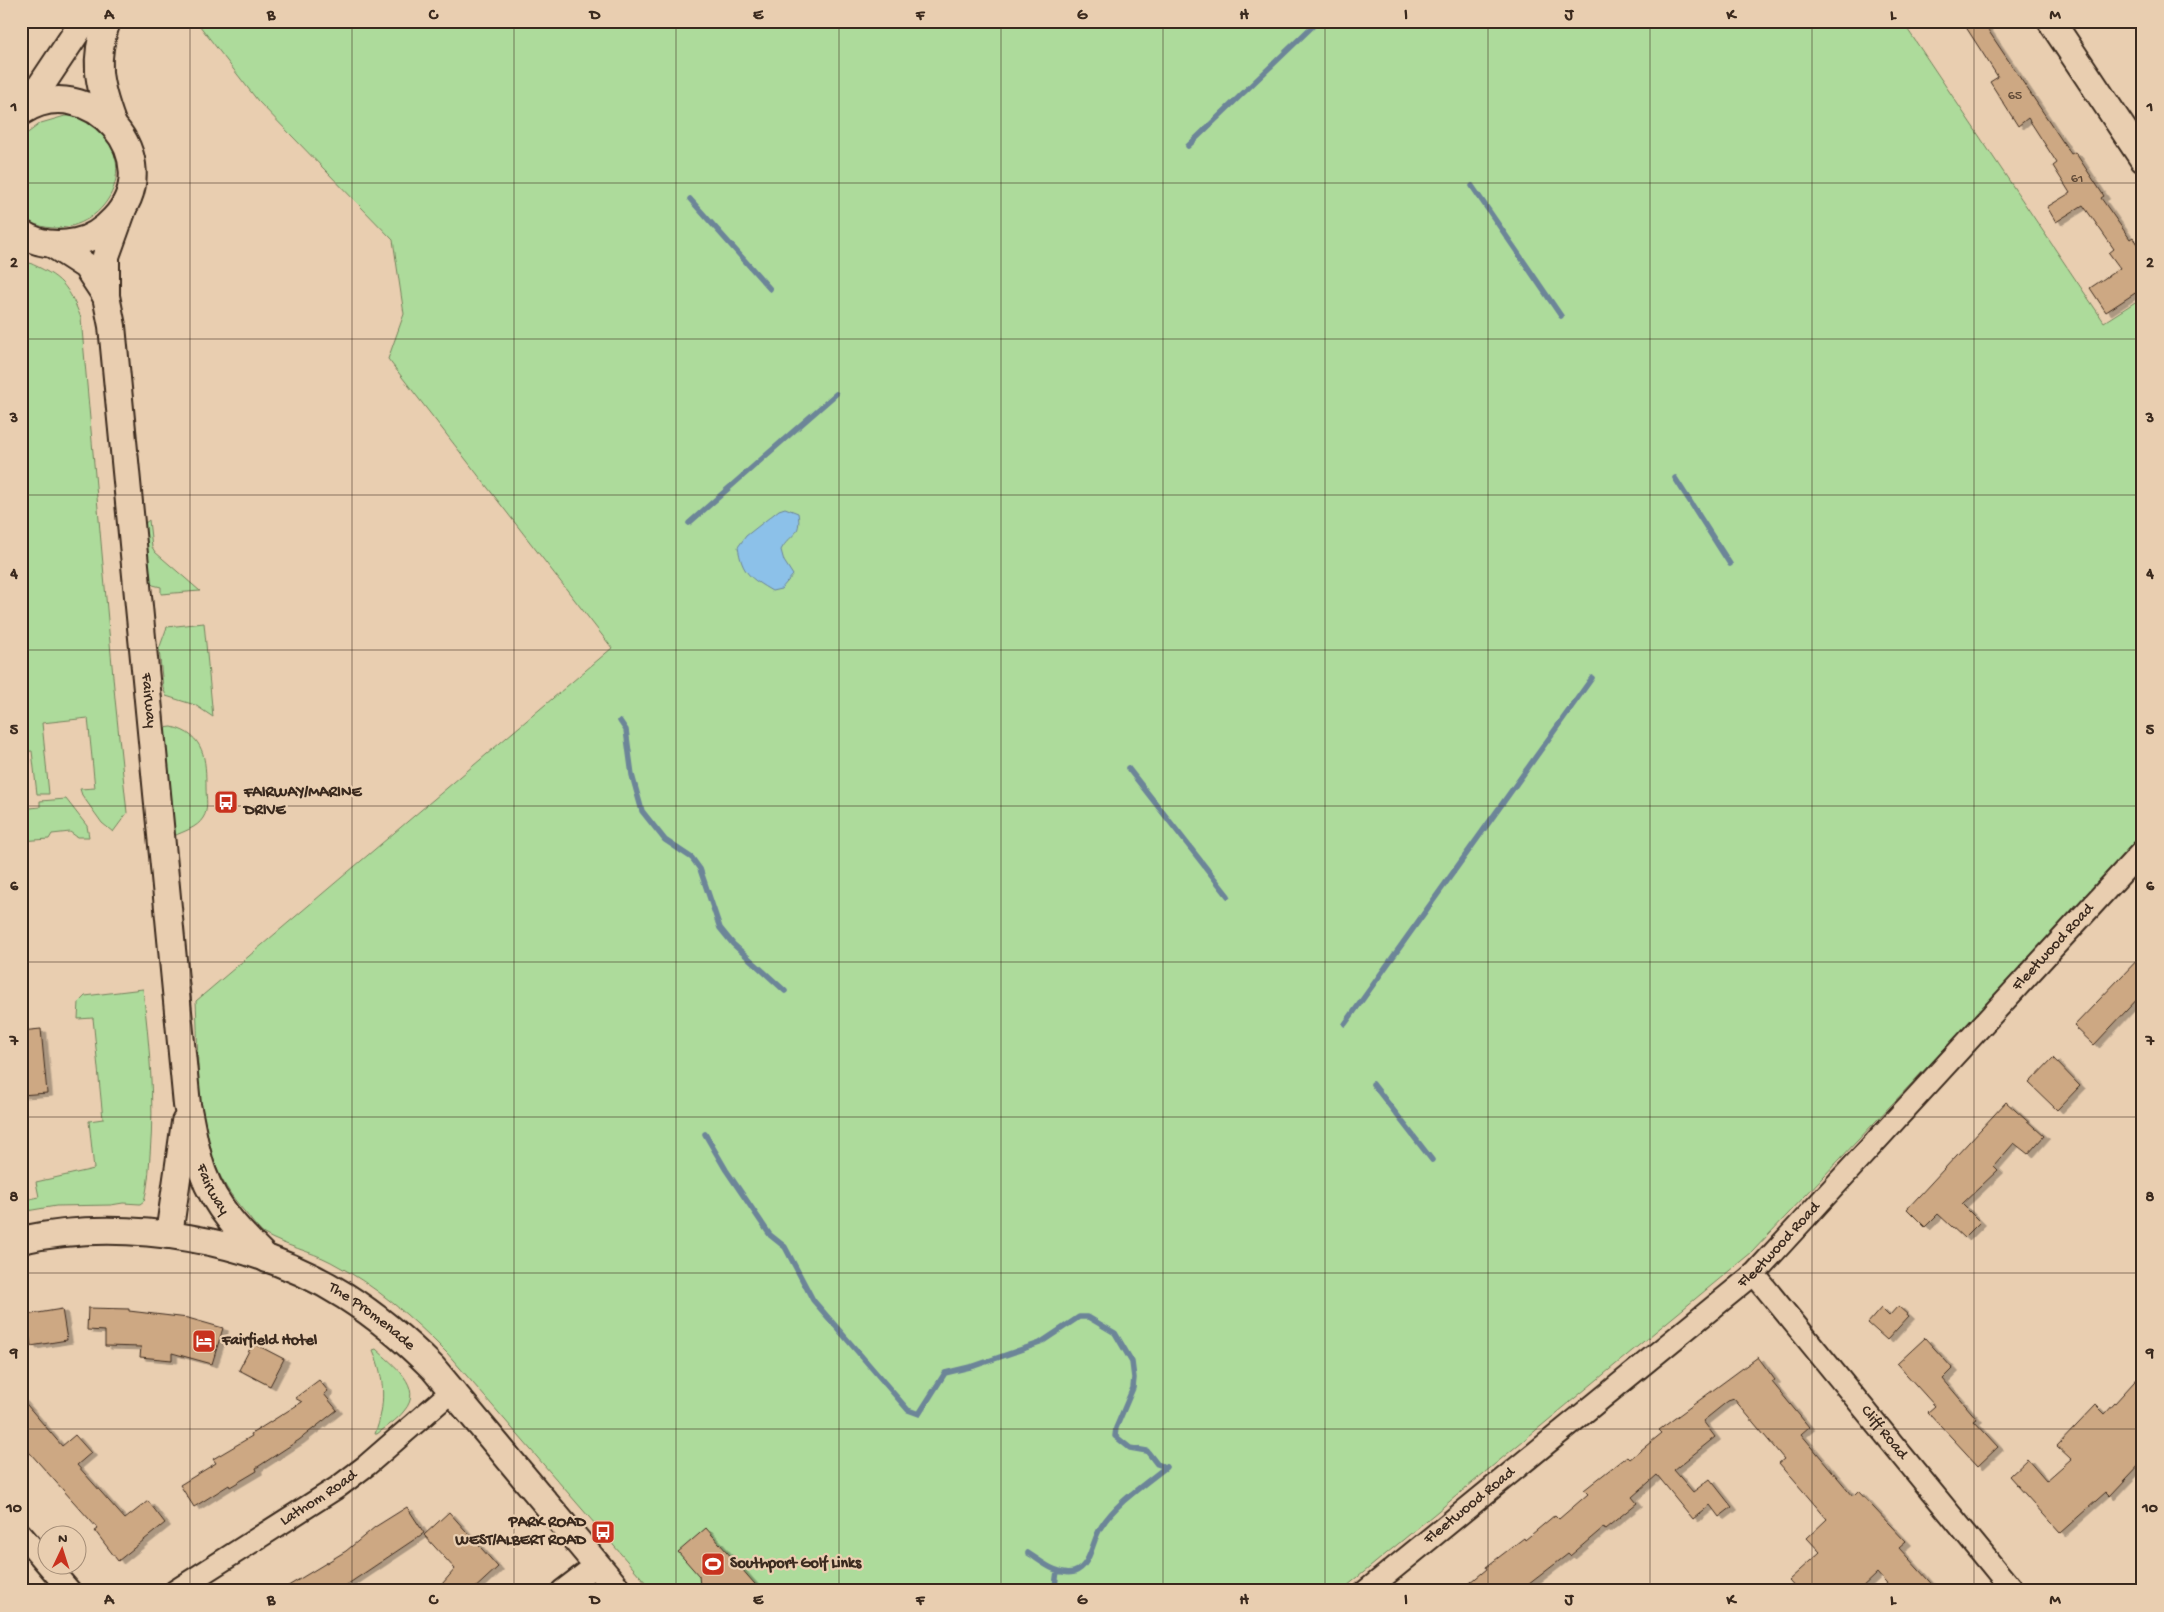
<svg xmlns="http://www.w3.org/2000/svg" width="2164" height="1612" viewBox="0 0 2164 1612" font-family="'Gochi Hand',sans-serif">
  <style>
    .green { fill: #addb9b; stroke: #74825c }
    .water { fill: #8cc1e9; stroke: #6c8598 }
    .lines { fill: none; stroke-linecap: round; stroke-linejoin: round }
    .stream { stroke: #6c8598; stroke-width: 5.5 }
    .building { fill: #cda883; stroke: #3b2a1e; filter: url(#shadow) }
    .minor-casing { stroke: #3b2a1e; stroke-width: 25 }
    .tertiary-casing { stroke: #3b2a1e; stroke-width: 30 }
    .minor { stroke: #e9ceb0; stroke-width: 21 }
    .tertiary { stroke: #e9ceb0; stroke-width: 26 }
    .grid { fill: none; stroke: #3b2a1e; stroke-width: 1; stroke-opacity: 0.55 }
    .labels { text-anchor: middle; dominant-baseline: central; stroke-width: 4.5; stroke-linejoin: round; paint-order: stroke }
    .number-label { font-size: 14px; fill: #604a37 }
    .street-label { font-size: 16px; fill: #3b2a1e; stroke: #e9ceb0 }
    .poi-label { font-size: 16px; font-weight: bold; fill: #3b2a1e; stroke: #e9ceb0; text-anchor: start }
    .neatline { fill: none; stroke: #3b2a1e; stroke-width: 2 }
    .grid-label { font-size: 16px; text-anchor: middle; font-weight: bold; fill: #3b2a1e }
  </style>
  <defs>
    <filter id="shadow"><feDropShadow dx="5.5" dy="3" stdDeviation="0" flood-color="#0004"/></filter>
  </defs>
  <rect width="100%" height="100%" fill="#e9ceb0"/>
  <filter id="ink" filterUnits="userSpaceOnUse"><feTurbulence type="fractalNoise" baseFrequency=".02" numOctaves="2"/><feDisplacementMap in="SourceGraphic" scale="10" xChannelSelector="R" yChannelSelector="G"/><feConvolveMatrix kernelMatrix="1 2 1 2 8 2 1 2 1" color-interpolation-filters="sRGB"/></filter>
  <g filter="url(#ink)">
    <path class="green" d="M196 21H1902L2104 322 2143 297V839L1752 1252 1341 1591H653L447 1353C413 1318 375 1285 331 1262 310 1251 285 1246 264 1234 257 1229 250 1218 244 1211 191 1151 200 1077 196 1001L612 648 388 359 404 314 393 240 258 101Z
      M65 116C83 116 97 122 107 137 142 194 75 253 21 217V138L41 123Z
      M21 259C58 276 66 279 81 318L115 699 127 813 113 832 102 823 82 795 80 789 95 788 88 718 42 723 49 794H37L32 751 21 752Z
      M149 520 152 547 155 552 200 591 161 594V587L153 585 150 582 144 524Z
      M204 623 213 717 195 705 166 696 163 687 159 649 167 627Z
      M172 727C205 735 206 759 206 788 206 798 209 809 203 818 197 828 184 831 174 836L163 728Z
      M66 799 87 826 89 837H77L70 832 52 834 49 839 21 841V809L40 807V801Z
      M143 989C149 1044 155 1099 150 1155 149 1170 148 1187 144 1201L140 1204 123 1203 111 1205 56 1206 21 1212V1201L39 1197 36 1182 94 1169 89 1121 103 1119 93 1018 78 1019 79 1002 85 996Z
      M376 1349C392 1364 425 1387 404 1411 397 1420 386 1427 377 1434H375C386 1405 385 1379 373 1350Z"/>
    <path class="water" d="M785 508 798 513C802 537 790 533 781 550L784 561 793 575 781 589 772 591C750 578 742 573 738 547L746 536 779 510Z"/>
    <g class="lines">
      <path class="stream" d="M1188 146 1318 21
        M1472 186 1561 316
        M690 199 770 289
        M1675 478 1730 564
        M689 523 836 394
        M620 721 626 730 632 775 642 811 665 840 692 858 700 869 720 928 733 944 785 991
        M1128 768 1228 896
        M1345 1024 1592 678
        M1373 1084 1432 1160
        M705 1134 726 1170 770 1235 785 1247 813 1300 908 1410 919 1414 945 1373 974 1366 1040 1343 1079 1317H1088L1115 1333 1132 1362 1134 1378 1133 1388 1116 1428 1115 1436 1130 1448 1147 1451 1157 1464 1166 1467
        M1028 1553C1041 1561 1057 1576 1074 1572 1091 1567 1092 1540 1101 1527 1117 1502 1144 1485 1166 1467
        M1057 1571 1055 1586 1059 1591"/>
    </g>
    <path class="building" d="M1962 21H1982L2071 154 2075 152 2104 196 2101 198 2130 239 2133 237 2143 251V288L2106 312 2090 288 2120 268 2109 253 2114 249 2083 205 2056 222 2047 207 2070 193 2053 166 2057 163 2028 118 2018 126 1990 82 1998 77Z
      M2143 954V993L2094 1045 2074 1026Z
      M41 1029 47 1093 21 1095V1031Z
      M2053 1058 2080 1086 2057 1110 2029 1083Z
      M2006 1102 2044 1136 2028 1154 2014 1143 1994 1166 1998 1170 1962 1204 1980 1222 1964 1238 1938 1214 1925 1227 1907 1209Z
      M1898 1306 1909 1316 1887 1340 1868 1323 1881 1308 1889 1316Z
      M88 1308 129 1309V1311L188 1318 223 1328 212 1364 172 1353V1360L140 1357 141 1347 105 1346V1331L87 1330Z
      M62 1309 67 1340 31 1346 26 1315Z
      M1925 1338 1953 1369 1943 1379 1977 1419 1974 1421 1998 1447 1978 1466 1928 1412 1935 1406 1897 1364Z
      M253 1343 284 1359 270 1386 239 1370Z
      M1758 1357 1775 1380 1772 1382 1809 1427 1801 1434 1853 1496 1858 1491 1906 1542 1899 1548 1938 1591H1893L1877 1573 1858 1591H1799L1789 1580 1820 1552 1807 1538 1827 1519 1779 1463 1784 1459 1734 1399 1728 1401 1703 1421 1715 1437 1674 1470 1693 1492 1710 1479 1732 1507 1719 1517 1710 1505 1693 1519 1657 1475 1632 1497 1637 1503 1605 1529 1604 1527 1570 1556 1568 1554 1520 1591H1460L1487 1569 1486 1567 1524 1538 1525 1540 1555 1515 1559 1519 1588 1494 1584 1490 1627 1456 1630 1459 1662 1433 1659 1430Z
      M2143 1372V1461L2110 1496 2106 1492 2060 1533 2009 1476 2027 1459 2046 1481 2071 1459 2057 1446 2096 1405 2105 1414Z
      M319 1380 328 1391 324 1394 337 1410 299 1440 256 1468 257 1471 230 1487 229 1485 194 1507 180 1485 216 1463 213 1459 252 1436 251 1434 302 1402 295 1398Z
      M21 1398 62 1446 75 1435 91 1453 77 1465 125 1519 148 1501 165 1523 118 1561 95 1531 98 1529 21 1443Z
      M407 1507 424 1533 351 1582 337 1591H280L346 1551 375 1527Z
      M449 1512 498 1567 472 1591H436L455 1569 424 1535Z
      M706 1528 761 1591H704L700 1586 699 1576 678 1552Z"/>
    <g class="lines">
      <g class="minor-casing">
        <g id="minor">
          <path id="s1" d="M1754 1274 2013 1591"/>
          <path d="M21 1534 70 1591"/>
          <path id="s2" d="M175 1591 338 1487 367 1465 452 1391"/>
          <path d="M562 1591 596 1565"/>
          <path id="s3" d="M1366 1591 1754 1274 2143 850"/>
        </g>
      </g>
      <g class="tertiary-casing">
        <g id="tertiary">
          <path d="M107 21C93 60 98 84 112 122"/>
          <path d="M2051 21 2143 159"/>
          <path d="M26 108 84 21"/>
          <path d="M21 112C89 67 170 160 114 219 104 230 91 239 76 242 57 246 37 244 21 233"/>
          <path id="s4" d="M124 206 106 256V296L112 326 187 1105C192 1127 195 1151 203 1173 215 1207 241 1234 267 1259"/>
          <path d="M52 244 86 266 106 296"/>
          <path d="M169 1235 185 1122"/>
          <path id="s5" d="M21 1240C126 1217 255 1239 345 1296 378 1317 406 1341 433 1368L619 1591"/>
        </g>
      </g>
      <use href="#minor" class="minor"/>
      <use href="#tertiary" class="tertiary"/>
    </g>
  </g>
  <path class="grid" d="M190 21V1591M352 21V1591M514 21V1591M676 21V1591M839 21V1591M1001 21V1591M1163 21V1591M1325 21V1591M1488 21V1591M1650 21V1591M1812 21V1591M1974 21V1591M21 183H2143M21 339H2143M21 495H2143M21 650H2143M21 806H2143M21 962H2143M21 1117H2143M21 1273H2143M21 1429H2143"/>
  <defs>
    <g id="bus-square" transform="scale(1.25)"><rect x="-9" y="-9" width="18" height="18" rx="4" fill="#c8321e" stroke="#e9ceb0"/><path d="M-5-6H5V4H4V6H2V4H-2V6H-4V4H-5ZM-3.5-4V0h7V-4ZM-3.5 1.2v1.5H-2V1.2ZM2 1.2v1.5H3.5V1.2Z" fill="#fff"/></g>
    <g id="hotel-square" transform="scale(1.25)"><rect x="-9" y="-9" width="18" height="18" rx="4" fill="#c8321e" stroke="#e9ceb0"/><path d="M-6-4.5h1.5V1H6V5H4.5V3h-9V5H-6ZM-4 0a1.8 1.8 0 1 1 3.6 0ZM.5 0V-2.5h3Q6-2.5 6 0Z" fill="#fff"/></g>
    <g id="stadium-square" transform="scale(1.25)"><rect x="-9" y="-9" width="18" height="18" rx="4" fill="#c8321e" stroke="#e9ceb0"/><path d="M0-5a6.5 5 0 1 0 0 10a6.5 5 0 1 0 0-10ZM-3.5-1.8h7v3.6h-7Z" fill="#fff"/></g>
  </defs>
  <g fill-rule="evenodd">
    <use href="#bus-square" x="226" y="802"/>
    <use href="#hotel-square" x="204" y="1341"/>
    <use href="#bus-square" x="603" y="1532"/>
    <use href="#stadium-square" x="713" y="1564"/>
  </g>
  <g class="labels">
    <g class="number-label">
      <text x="2015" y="96">65</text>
      <text x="2077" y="179">61</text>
    </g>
    <g class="street-label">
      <text stroke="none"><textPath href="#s4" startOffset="500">Fairway</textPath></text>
      <text stroke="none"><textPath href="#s3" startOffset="944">Fleetwood Road</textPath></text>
      <text stroke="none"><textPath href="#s4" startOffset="995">Fairway</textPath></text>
      <text stroke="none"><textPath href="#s3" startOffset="539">Fleetwood Road</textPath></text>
      <text stroke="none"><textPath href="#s5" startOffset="370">The Promenade</textPath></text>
      <text stroke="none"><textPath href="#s1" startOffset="205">Cliff Road</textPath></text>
      <text stroke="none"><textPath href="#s2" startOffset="171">Lathom Road</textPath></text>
      <text stroke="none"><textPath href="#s3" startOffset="134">Fleetwood Road</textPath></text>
    </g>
    <g class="poi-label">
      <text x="244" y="793">FAIRWAY/MARINE<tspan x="244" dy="18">DRIVE</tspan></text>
      <text x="222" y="1341">Fairfield Hotel</text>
      <text x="586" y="1523" text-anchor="end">PARK ROAD<tspan x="586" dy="18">WEST/ALBERT ROAD</tspan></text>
      <text x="730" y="1564">Southport Golf Links</text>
    </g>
  </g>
  <rect width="2164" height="1612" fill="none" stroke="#e9ceb0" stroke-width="55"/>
  <g transform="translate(62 1550) rotate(4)"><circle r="24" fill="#e9ceb0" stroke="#a38c76"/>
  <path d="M0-4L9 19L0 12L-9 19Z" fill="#c8321e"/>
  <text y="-8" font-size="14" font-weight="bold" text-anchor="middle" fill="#3b2a1e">N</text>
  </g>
  <rect x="28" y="28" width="2108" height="1556" class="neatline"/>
  <g class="grid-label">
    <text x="109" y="19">A</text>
    <text x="271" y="19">B</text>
    <text x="433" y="19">C</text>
    <text x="595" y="19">D</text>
    <text x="758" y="19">E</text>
    <text x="920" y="19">F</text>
    <text x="1082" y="19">G</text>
    <text x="1244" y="19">H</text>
    <text x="1406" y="19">I</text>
    <text x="1569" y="19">J</text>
    <text x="1731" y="19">K</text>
    <text x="1893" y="19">L</text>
    <text x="2055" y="19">M</text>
    <text x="14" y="111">1</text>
    <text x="2150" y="111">1</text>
    <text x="14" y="267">2</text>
    <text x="2150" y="267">2</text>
    <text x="14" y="422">3</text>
    <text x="2150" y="422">3</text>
    <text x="14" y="578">4</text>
    <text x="2150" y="578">4</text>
    <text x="14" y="734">5</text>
    <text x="2150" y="734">5</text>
    <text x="14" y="890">6</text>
    <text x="2150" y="890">6</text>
    <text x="14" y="1045">7</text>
    <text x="2150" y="1045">7</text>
    <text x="14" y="1201">8</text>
    <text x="2150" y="1201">8</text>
    <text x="14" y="1357">9</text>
    <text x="2150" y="1357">9</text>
    <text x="14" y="1512">10</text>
    <text x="2150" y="1512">10</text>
    <text x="109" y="1604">A</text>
    <text x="271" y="1604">B</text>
    <text x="433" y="1604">C</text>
    <text x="595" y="1604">D</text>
    <text x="758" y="1604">E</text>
    <text x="920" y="1604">F</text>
    <text x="1082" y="1604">G</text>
    <text x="1244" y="1604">H</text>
    <text x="1406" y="1604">I</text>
    <text x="1569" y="1604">J</text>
    <text x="1731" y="1604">K</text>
    <text x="1893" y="1604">L</text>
    <text x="2055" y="1604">M</text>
  </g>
</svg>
